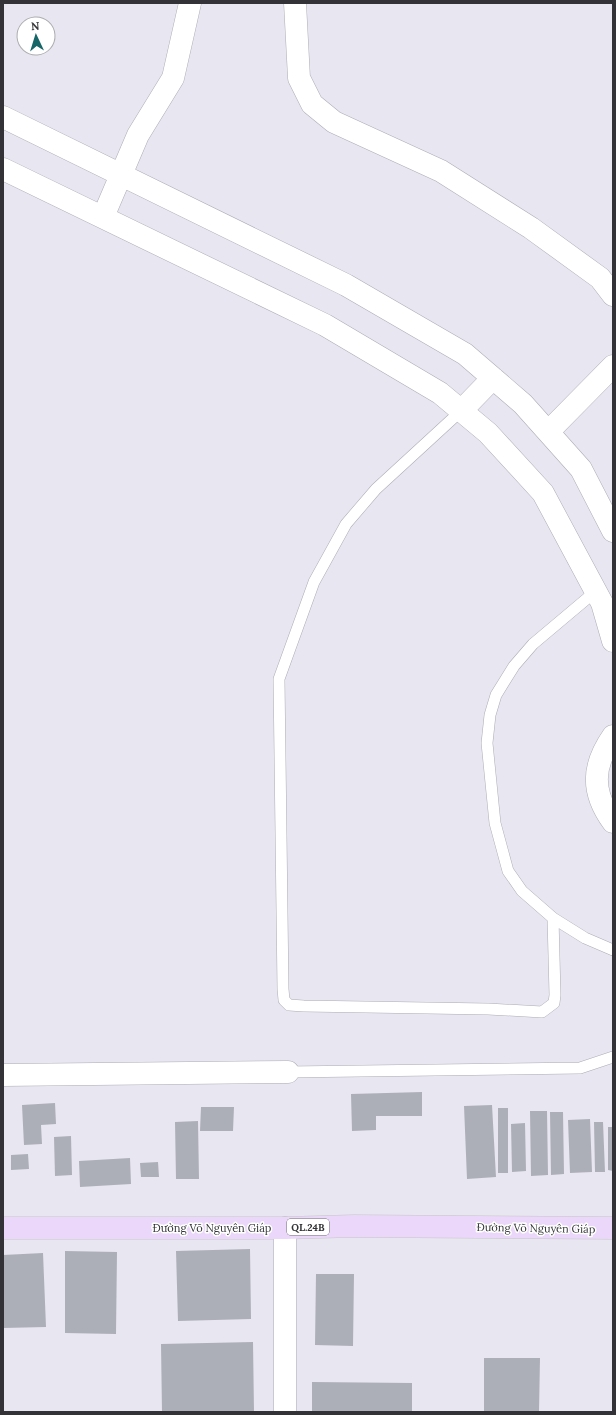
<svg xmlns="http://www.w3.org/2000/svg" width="616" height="1415" viewBox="0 0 616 1415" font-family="Lora,serif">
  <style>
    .building { fill: #acafb8 }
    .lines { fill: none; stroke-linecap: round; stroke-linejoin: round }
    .lane-casing { stroke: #adacb6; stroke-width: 12 }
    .street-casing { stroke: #adacb6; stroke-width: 23 }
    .primary-casing { stroke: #c6c6c7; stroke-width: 23 }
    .lane { stroke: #fff; stroke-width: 11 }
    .street { stroke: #fff; stroke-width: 22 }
    .primary { stroke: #ebd7f9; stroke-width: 22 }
    .labels { text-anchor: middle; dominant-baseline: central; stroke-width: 3; stroke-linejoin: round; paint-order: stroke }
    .shield { fill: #fff; stroke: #707072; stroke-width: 1 }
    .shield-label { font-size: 10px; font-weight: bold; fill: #333236 }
    .street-label { font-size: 11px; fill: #333236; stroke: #fff }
  </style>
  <rect width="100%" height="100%" fill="#e7e6f1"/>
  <path class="building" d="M422 1092V1116H376V1130L352 1131 351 1094Z
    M55 1103 56 1124 41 1125 42 1144 24 1145 22 1105Z
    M492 1105 496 1177 467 1179 464 1106Z
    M201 1107H234L233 1131H200Z
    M498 1108H508V1173H498Z
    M530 1111H547L548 1175 531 1176Z
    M550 1112H563L564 1174 551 1175Z
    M590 1119 592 1172 570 1173 568 1120Z
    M198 1121 199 1179H176L175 1122Z
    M594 1122H603L605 1172H595Z
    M525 1123 526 1171 512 1172 511 1124Z
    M608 1127H613V1171L608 1170Z
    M71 1136 72 1175 55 1176 54 1137Z
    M28 1154 29 1169 11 1170V1155Z
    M130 1158 131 1184 80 1187 79 1161Z
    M158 1162 159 1177H141L140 1163Z
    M250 1249 251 1319 178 1321 176 1251Z
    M65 1251 117 1252 116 1334 65 1333Z
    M43 1253 46 1327 3 1328V1255Z
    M316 1274H354L353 1346 315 1345Z
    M253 1342 254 1412H162L161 1344Z
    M484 1358H540L539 1412H484Z
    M312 1382 412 1383V1412H312Z"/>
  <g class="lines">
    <g class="lane-casing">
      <path id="lane" d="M462 410 376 489 346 524 314 582 279 679 283 989 284 1000 289 1005 304 1006 488 1009 542 1012 554 1003 555 995 553 918
        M596 591 533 644 514 666 496 695 490 715 487 743 495 823 508 871 522 891 553 918 585 938 613 950
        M288 1072 580 1068 613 1057"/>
    </g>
    <g class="street-casing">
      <path id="street" d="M295 3 299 78 312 104 334 122 441 171 531 228 600 278 613 295
        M3 117 346 285 465 354 523 404 581 469 613 531
        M3 169 325 325 440 393 488 433 543 493 602 603 613 641
        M103 217 138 135 173 78 190 3
        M462 410 493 378
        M548 432 613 366
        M613 736C592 766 591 792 613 822
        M3 1075 288 1072
        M285 1412V1228"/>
    </g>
    <g class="primary-casing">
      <path id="primary" d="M3 1228H285L354 1226 613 1228"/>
    </g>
    <use href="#lane" class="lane"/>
    <use href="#street" class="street"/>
    <use href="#primary" class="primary"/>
  </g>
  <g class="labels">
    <rect class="shield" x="287" y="1219" width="42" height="16" rx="3"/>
    <g class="shield-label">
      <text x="308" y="1227">QL.24B</text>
    </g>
    <g class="street-label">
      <text x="212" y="1228">Đường Võ Nguyên Giáp</text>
      <text transform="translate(536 1228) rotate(1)">Đường Võ Nguyên Giáp</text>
    </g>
  </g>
  <rect width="616" height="1415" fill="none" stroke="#333236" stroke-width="8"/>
  <g transform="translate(36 36) rotate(356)"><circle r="19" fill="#ffffff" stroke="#adadaf"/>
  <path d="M0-3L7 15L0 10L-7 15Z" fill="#166567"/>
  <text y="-6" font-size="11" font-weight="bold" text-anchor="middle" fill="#333236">N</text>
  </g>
</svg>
